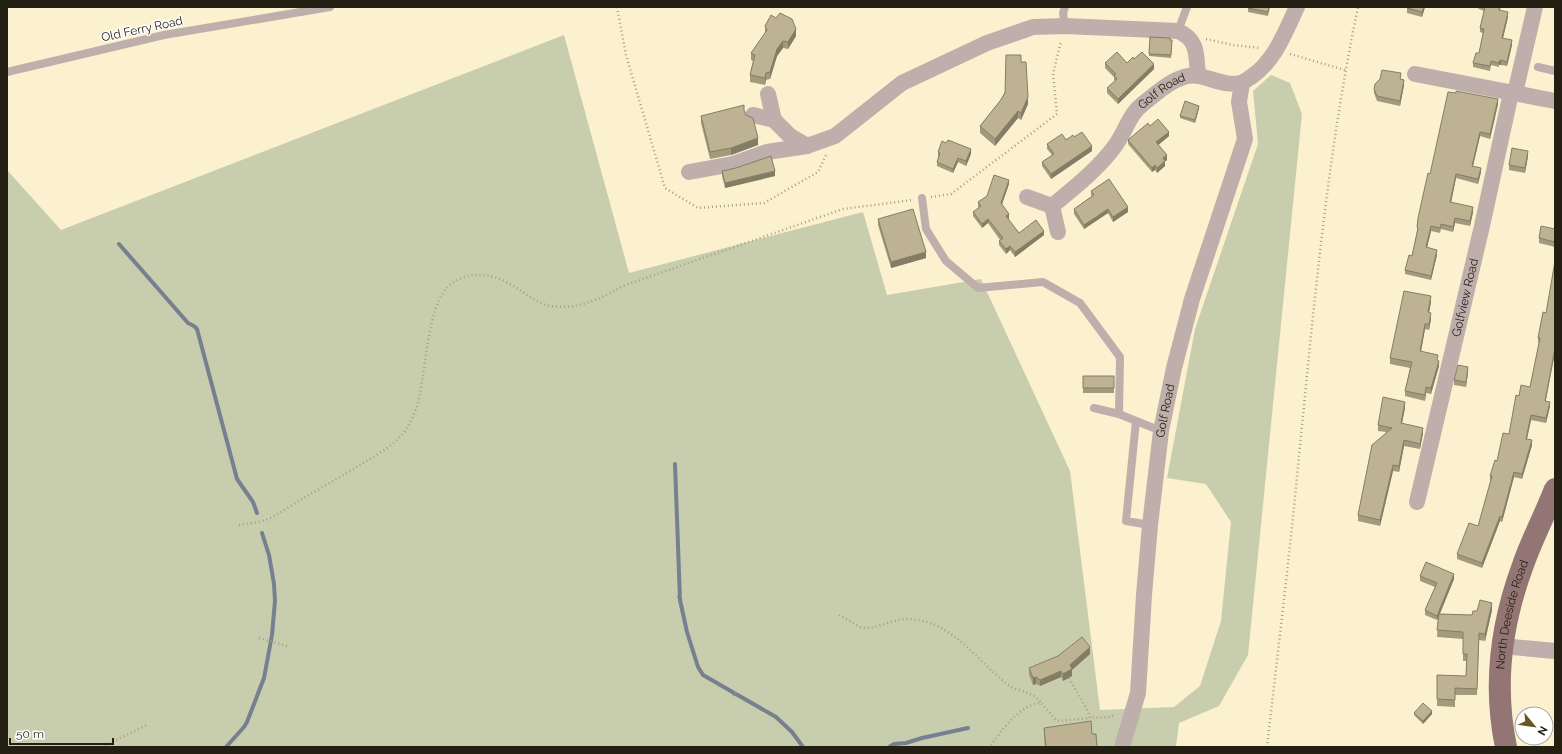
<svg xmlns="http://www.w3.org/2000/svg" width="1562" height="754" viewBox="0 0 1562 754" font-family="Raleway,sans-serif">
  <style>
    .green { fill: #c8cdad }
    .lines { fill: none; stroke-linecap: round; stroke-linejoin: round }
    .stream { stroke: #76808f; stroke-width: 4 }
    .path { stroke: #a79f85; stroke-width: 2.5; stroke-dasharray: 1 3; stroke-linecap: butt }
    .lane { stroke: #beaeac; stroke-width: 8 }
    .street { stroke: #beaeac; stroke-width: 16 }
    .primary { stroke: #937674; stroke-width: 22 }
    .wall { fill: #a39a7e }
    .shaded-wall { fill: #847d66 }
    .building { fill: #bdb392; stroke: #847d66 }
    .labels { text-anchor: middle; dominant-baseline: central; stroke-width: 3; stroke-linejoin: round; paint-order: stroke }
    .street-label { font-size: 12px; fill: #231f12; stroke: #fff }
  </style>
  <rect width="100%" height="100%" fill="#fbf1ce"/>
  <path class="green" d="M564 35 629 273 863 212 887 295 981 279 1070 471 1100 710 1174 707 1200 686 1221 621 1231 522 1206 484 1167 478 1195 329 1258 144 1253 91 1271 75 1290 83 1302 114 1248 655 1219 706 1179 723 1176 747H7V170L61 230Z"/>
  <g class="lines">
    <path class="stream" d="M119 244 188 323 194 326 197 329 237 479 253 502 257 513
      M675 464 680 600 687 632 698 667 703 675 776 717 792 732 803 747
      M226 747 244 727 247 722 264 678 272 635 275 601 274 584 269 555 262 533
      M889 747 894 744 906 743 922 738 968 728"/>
    <path class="path" d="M617 7 626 55 665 188 698 208 764 203 818 172 826 155
      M1206 39 1233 45 1260 48
      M1290 54 1345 70
      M931 197 951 194 1057 114 1053 74 1061 41
      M239 525C248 523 259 523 268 519 281 513 293 504 305 497 323 487 342 476 360 465 373 457 388 449 399 438 407 430 412 420 416 409 426 381 426 303 450 285 469 270 491 273 512 285 525 292 536 304 551 306 577 310 601 299 623 286L843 209 912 200
      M677 597 683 596
      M839 615 860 627 865 628C879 628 892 619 907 619 951 619 976 660 1007 684 1018 693 1033 690 1041 703
      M259 638 287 646
      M1069 678 1088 711 1090 718 1110 717 1116 714
      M733 696 736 691
      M991 745C1002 730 1022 703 1041 703L1056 720 1060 721 1090 718
      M102 747 147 725
      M1267 747C1278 650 1290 553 1299 456 1314 306 1327 155 1358 7"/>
    <path class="lane" d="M1065 7 1063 13 1065 26
      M1178 31 1187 7
      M1538 67 1555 71
      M7 72 164 35 330 7
      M922 198 926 229 946 261 978 288 1043 282 1080 303 1120 357 1119 414
      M1094 408 1119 414 1161 431
      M1136 421 1126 521 1150 525"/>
    <g class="street">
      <path d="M1415 74 1555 101"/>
      <path d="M1515 93 1535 7"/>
      <path d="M768 94 774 120 790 136 807 146"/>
      <path d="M753 115 774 120"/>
      <path d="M689 172 733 164 767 152 807 146 835 136 902 83 987 43 1033 27 1065 26 1178 31C1199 40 1196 56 1198 76"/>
      <path d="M1027 197 1052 206 1058 232"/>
      <path id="s1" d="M1052 206C1075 187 1098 169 1115 146 1126 131 1129 114 1144 103 1158 92 1179 72 1199 76 1213 79 1226 86 1241 83 1244 82 1248 79 1251 77 1275 61 1285 32 1297 7"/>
      <path id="s2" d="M1417 502 1482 226 1511 93"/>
      <path d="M1501 646 1555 651"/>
      <path id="s3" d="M1122 747 1138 693 1144 595 1150 525 1161 431 1174 368 1192 299 1245 139 1239 102 1242 83"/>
    </g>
    <path class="primary" id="s4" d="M1506 747C1493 685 1501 624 1523 565 1532 539 1545 515 1555 489"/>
  </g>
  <path class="wall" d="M1248 7H1270L1268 16 1248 12Z
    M1404 7H1425L1422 17 1407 13V8Z
    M1477 7H1501L1500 10 1508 17 1503 38 1512 45 1507 66 1501 65H1499V67L1491 65 1490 71 1473 67V63L1479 53 1483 33 1480 32V28L1484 11 1479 9Z
    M765 26 796 36 788 49 783 48 777 56 770 79 766 80 765 85 750 82V75L753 61 751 60V53L765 33Z
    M1150 37 1172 40 1171 58 1149 56Z
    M1134 59 1154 69 1118 104 1107 93V88L1115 81 1114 80V77L1105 68V63H1127Z
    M1021 62 1028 104 1021 120 1018 118 995 146 980 133V126L1000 101Z
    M1401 79 1404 85 1400 106 1377 101 1374 93V89Z
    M1498 104 1490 139 1480 136 1473 166 1481 172 1478 184 1456 178 1451 203 1473 212 1470 226 1455 223 1453 232 1441 229 1440 233 1431 231 1427 247 1437 255 1431 280 1405 274V270L1412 256 1417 232V227L1430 174Z
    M1199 108 1195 123 1180 118V116Z
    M744 111 758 145 731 155 710 159 701 123V116Z
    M1150 126 1169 136 1158 145 1167 160 1165 161V166L1157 173 1155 170 1152 172 1128 144V140Z
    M1074 137 1092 151 1051 179 1042 166V162L1052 155 1047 149V144Z
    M938 152 971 154 966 166 958 162 953 173 937 166V162L939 157H938Z
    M1528 156 1525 173 1509 170V165Z
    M722 171 775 176 725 188 722 176Z
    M1009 184 1002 204 1009 218 1008 219 1019 233 1044 235 1015 257 1010 250 1006 254 999 245V241L1000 240 988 223 982 228 973 216V212L979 208 978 207V202Z
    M1091 191 1128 212 1113 222 1108 213 1084 229 1074 214V209L1092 196 1091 195Z
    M878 219 926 258 891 268 878 225Z
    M1555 229V247L1539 243V238Z
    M1431 302 1429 313 1431 319 1429 330 1425 329 1421 351 1438 361 1439 366 1431 394 1426 393 1425 401 1405 396V391L1410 368 1390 364V358Z
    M1543 312 1546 401 1550 406 1546 423 1531 420 1527 439 1532 445 1522 479 1514 477 1502 522 1500 521 1482 568 1457 559V554L1478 526 1491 481H1490V476L1497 461 1509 434 1519 396 1530 387 1539 343 1538 342V338Z
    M1468 372 1466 387 1454 385V380Z
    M1083 376H1114V393H1083Z
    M1405 408 1402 423 1423 433 1420 449 1404 446 1399 472 1393 471 1380 526 1358 521V515L1386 432 1378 431V425Z
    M1420 576 1454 579 1440 614 1472 615 1477 611 1492 610 1485 641 1479 640 1477 695H1455V707L1437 706V699L1466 676 1467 661H1463V639L1437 637 1438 618 1437 620 1425 615V610L1435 587 1420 581Z
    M1090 654 1072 670V676L1063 681 1061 677 1040 686 1036 684 1033 685 1029 675V668Z
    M1414 713 1432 714 1423 724 1414 715Z
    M1044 728 1092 734 1097 747H1045L1044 737Z"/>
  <path class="shaded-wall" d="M1424 7H1425L1422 17V12Z
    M1508 12V17L1502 42V38Z
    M796 29V36L788 49V42Z
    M1512 40V45L1507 66V62Z
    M783 41V48L777 56 770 79V72L777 49Z
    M1501 60V65H1499V67V61Z
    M1154 64V69L1118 104V99Z
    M766 73V80L765 85V78Z
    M1404 80V85L1400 106V101Z
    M1028 97V104L1021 120V113Z
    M1498 99V104L1490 139V134Z
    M1199 106V108L1195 123V120Z
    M1018 111V118L995 146V139Z
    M1169 132V136L1156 147V142Z
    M1480 132V136L1472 170V166Z
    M758 138V145L731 155V148Z
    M1092 146V151L1051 179V174Z
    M971 149V154L966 166V161Z
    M1528 151V156L1525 173V168Z
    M1167 155V160L1163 163V158Z
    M958 158V162L953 173V169Z
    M1165 161V166L1157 173V168Z
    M1155 165V170L1152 172V168Z
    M1481 168V172L1478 184V179Z
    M775 171V176L725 188V183Z
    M1456 174V178L1450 207V202Z
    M1009 180V184L1001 207V203Z
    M1128 207V212L1113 222V217Z
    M1473 207V212L1470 226V221Z
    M1108 209V213L1084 229V225Z
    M1009 214V218L1006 221V216Z
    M1455 218V223L1453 232V227Z
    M988 219V223L982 228V224Z
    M1431 226V231L1426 252V247Z
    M1044 231V235L1015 257V252Z
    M1010 246V250L1006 254V249Z
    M1437 250V255L1431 280V276Z
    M926 252V258L891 268V262Z
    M1431 296V302L1428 318V312Z
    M1431 313V319L1429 330V324Z
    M1425 324V329L1420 357V351Z
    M1555 348V353L1545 405V401Z
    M1439 361V366L1431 394V388Z
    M1468 367V372L1466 387V382Z
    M1426 387V393L1425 401V395Z
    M1405 402V408L1401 428V423Z
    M1550 402V406L1546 423V418Z
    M1531 415V420L1526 443V439Z
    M1423 428V433L1420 449V444Z
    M1404 440V446L1399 472V466Z
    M1532 440V445L1522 479V474Z
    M1393 465V471L1380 526V520Z
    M1514 472V477L1502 522V517Z
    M1500 516V521L1482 568V563Z
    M1454 574V579L1437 620V616Z
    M1492 603V610L1485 641V634Z
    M1090 647V654L1072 670V676L1063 681V674L1070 665Z
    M1061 671V677L1040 686V680Z
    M1036 677V684L1033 685V678Z
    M1432 711V714L1423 724V721Z"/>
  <path class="building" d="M1248 7H1269L1268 12 1248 8Z
    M1407 7H1424L1422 12 1407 8Z
    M1485 7H1499V10L1508 12 1502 38 1512 40 1507 62 1501 60 1499 61V63L1491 61 1490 66 1473 63 1476 53H1479L1484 29 1480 28Z
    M780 13 792 19 796 29 788 42 783 41 777 49 770 72 766 73 765 78 750 75 755 55 751 53 767 30 765 26 771 15 776 18Z
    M1150 37 1170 38V40H1172L1171 55 1149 54Z
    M1117 52 1127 63 1133 57 1134 59 1142 52 1154 64 1118 99 1107 88 1117 79 1114 75 1116 74 1105 63Z
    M1006 55H1021V62H1026L1028 97 1021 113 1018 111 995 139 980 126 1000 101 1005 93Z
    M1382 70 1401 73 1400 79 1404 80 1400 101 1377 96 1374 89 1375 84 1380 79Z
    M1456 91 1498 99 1490 134 1480 132 1472 166 1481 168 1478 179 1456 174 1450 202 1473 207 1470 221 1455 218 1453 227 1441 224 1440 228 1431 226 1426 247 1437 250 1431 276 1405 270 1409 255 1412 256 1418 228 1417 227 1418 218 1428 173 1430 174 1448 92 1456 93Z
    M1185 101 1199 106 1195 120 1180 116Z
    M744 105V110L746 115 753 118 758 138 731 148 710 152 701 116Z
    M1158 119 1169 132 1156 142 1167 155 1163 158 1165 161 1157 168 1155 165 1152 168 1128 140 1148 123 1150 126Z
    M1082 132 1092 146 1051 174 1042 162 1054 154 1047 144 1062 134 1066 140 1073 135 1074 137Z
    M948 140 971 149 966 161 958 158 953 169 937 162 940 153 938 152 942 141 946 143Z
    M1512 148 1528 151 1525 168 1509 165Z
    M771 156 775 171 725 183 722 171 736 168Z
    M994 175 1009 180 1001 203 1009 214 1006 216 1019 233 1036 220 1044 231 1015 252 1010 246 1006 249 999 241 1003 238 988 219 982 224 973 212 981 206 978 202 987 196Z
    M1109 179 1128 207 1113 217 1108 209 1084 225 1074 209 1094 195 1091 191Z
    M913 209 926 252 891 262 878 219Z
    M1541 226 1555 229V242L1539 238Z
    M1555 261V348L1545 401 1550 402 1546 418 1531 415 1526 439 1532 440 1522 474 1514 472 1502 517 1500 516 1482 563 1457 554 1469 523 1478 526 1492 476H1490L1495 460 1497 461 1503 433 1509 434 1516 395 1519 396 1521 385 1530 387 1540 338H1538L1543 312 1546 313Z
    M1404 291 1431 296 1428 312 1431 313 1429 324H1425L1420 351 1438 355 1437 360 1439 361 1431 388 1426 387 1425 395 1405 391 1412 362 1390 358Z
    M1458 365 1468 367 1466 382 1454 380Z
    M1083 376H1114V388H1083Z
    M1383 397 1405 402 1401 423 1423 428 1420 444 1404 440 1399 466 1393 465 1380 520 1358 515 1372 445 1392 428 1378 425Z
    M1426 562 1454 574 1437 616 1425 610 1437 583 1420 576Z
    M1480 600 1492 603 1485 634 1479 633 1477 689 1455 688V700L1437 699V675L1466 676 1467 654H1463V632L1437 630 1439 614 1472 615 1473 611H1477Z
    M1082 637 1090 647 1070 665 1072 669 1063 674 1061 671 1040 680 1036 677 1033 678 1029 668 1058 656Z
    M1423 703 1432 711 1423 721 1414 713Z
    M1091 721 1092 734H1096L1097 747H1046L1044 728Z"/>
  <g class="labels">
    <g class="street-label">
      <text transform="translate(142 29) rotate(-12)">Old Ferry Road</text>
      <text stroke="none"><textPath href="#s1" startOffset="161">Golf Road</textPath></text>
      <text stroke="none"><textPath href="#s2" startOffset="210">Golfview Road</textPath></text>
      <text stroke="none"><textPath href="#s3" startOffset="340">Golf Road</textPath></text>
      <text stroke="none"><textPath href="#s4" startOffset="134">North Deeside Road</textPath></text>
    </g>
  </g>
  <rect width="1562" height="754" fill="none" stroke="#231f12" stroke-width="16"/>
  <g transform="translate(1534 726) rotate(119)"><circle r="19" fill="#ffffff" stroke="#a7a5a0"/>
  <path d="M0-3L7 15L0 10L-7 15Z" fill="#655623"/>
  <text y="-6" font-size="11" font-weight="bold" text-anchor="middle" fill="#231f12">N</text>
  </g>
  <path d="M10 738v6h103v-6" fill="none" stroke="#231f12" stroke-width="2"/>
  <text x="16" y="738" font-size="12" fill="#231f12" stroke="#ffffff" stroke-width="3" paint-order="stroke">50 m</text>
</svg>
